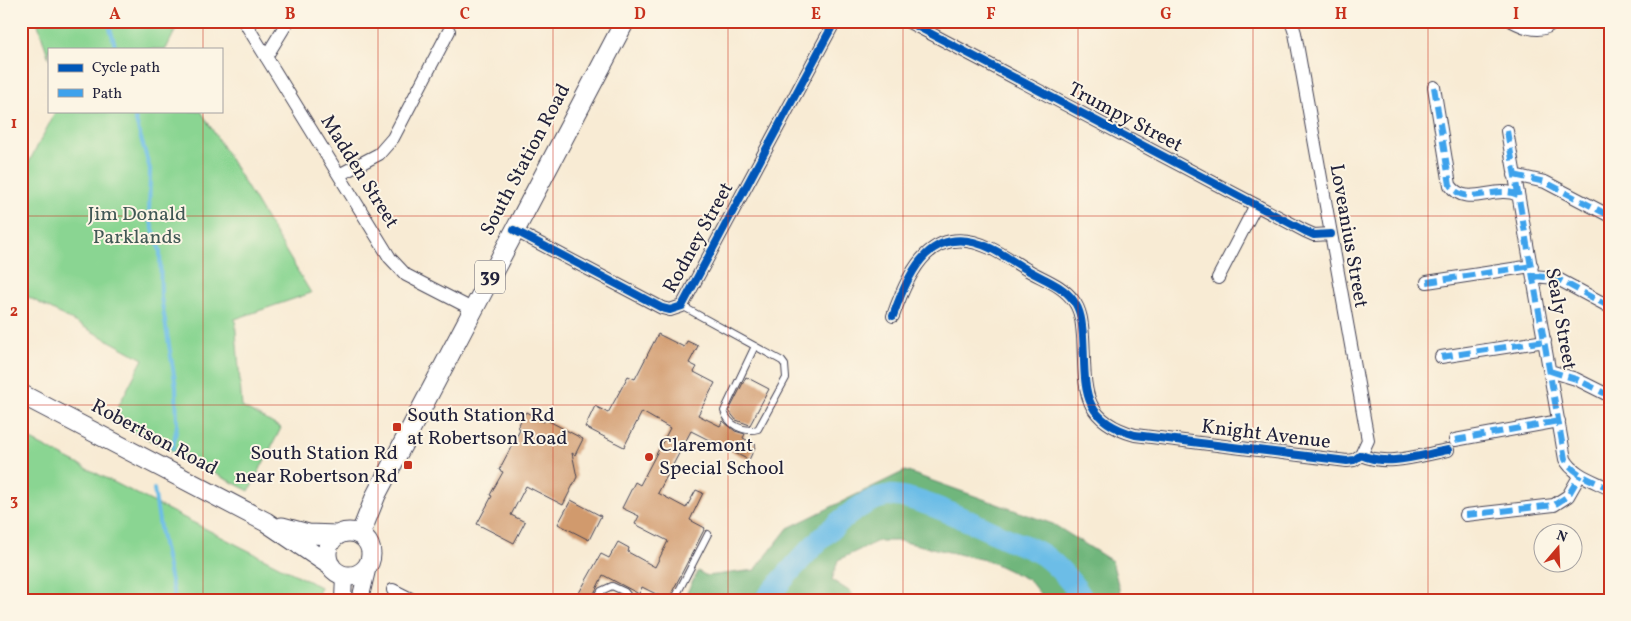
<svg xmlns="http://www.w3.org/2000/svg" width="1631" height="621" viewBox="0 0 1631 621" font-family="Vollkorn,serif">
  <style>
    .green { fill: #8ad592; stroke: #567c66 }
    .forest { fill: #6fb67c; stroke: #486c5c }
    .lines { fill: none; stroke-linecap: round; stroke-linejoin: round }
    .stream { stroke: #6cbde7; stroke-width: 4 }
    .river { stroke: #6cbde7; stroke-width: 22 }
    .building { fill: #d19a6d }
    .lane-casing { stroke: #424052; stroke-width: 8 }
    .street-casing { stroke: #424052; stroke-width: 14 }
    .secondary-casing { stroke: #424052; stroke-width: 18 }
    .primary-casing { stroke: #424052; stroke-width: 21 }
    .lane { stroke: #fff; stroke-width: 6 }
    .street { stroke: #fff; stroke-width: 12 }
    .secondary { stroke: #fff; stroke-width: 16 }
    .primary { stroke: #fff; stroke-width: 19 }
    .quiet { stroke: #3ea2ec; stroke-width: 6; stroke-dasharray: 12 6; stroke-linecap: butt }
    .cycleway-casing { stroke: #fcf5e5; stroke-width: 11 }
    .cycleway { stroke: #0057b8; stroke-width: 8 }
    .grid { fill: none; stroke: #c8321e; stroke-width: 1; stroke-opacity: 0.55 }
    .poi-dot { fill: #c8321e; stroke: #fcf5e5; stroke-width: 2 }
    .labels { text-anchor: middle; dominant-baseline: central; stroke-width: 4; stroke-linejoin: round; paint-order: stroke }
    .shield { fill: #fcf5e5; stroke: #63616e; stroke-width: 1 }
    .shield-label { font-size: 19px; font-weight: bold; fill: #22223b }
    .street-label { font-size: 20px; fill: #22223b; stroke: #fcf5e5 }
    .park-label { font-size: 20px; fill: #415855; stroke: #fcf5e5 }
    .poi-label { font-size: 20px; fill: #22223b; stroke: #fcf5e5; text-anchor: start }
    .neatline { fill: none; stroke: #c8321e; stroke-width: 2 }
    .grid-label { font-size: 16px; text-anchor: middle; font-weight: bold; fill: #c8321e }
  </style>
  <rect width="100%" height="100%" fill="#fcf5e5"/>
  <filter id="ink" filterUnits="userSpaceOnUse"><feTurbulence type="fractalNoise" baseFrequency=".02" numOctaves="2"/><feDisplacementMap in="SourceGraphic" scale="10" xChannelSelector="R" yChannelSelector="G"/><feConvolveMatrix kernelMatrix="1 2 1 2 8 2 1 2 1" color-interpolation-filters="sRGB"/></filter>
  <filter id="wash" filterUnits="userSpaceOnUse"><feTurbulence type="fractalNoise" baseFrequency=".0096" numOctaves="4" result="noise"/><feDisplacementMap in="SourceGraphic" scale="20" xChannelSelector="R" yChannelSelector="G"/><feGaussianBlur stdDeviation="1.12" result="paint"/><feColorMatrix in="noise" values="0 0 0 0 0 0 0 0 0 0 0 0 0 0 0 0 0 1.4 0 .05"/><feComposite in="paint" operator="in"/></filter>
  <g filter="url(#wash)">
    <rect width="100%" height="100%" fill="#f8ebd4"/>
    <path class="green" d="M37 21H180L166 49H49V59Z
      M56 111H201L311 293 235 319 242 407 281 428 249 491 111 420 143 359 21 293V177Z
      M21 435 320 587 317 600H21Z"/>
    <path class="forest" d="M905 471 1053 524 1112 561 1122 600H1045L1029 580 989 561 900 541H878L838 560 832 580 852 593 854 600H683L698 571 707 576 755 570 788 528Z"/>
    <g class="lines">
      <path class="stream" d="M108 21 116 49
        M133 111 150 169 149 216 160 251 161 297 176 387 177 425 173 448
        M154 489 161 534 175 600"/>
      <path class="river" d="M765 600C792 569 846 502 887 496 915 493 985 529 1012 541 1022 545 1034 549 1043 555 1056 564 1076 586 1083 600"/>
    </g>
    <g id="blocks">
      <path class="building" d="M658 334 684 347 687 341 698 346 689 363 697 367 694 372 715 383 698 415 720 426 723 421 735 431 745 434 743 438 756 445 749 460 691 431 658 493 686 508 696 490 703 493 690 520 705 528 668 600 642 587 639 594 603 575 591 600H575L601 554 609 558 618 542 629 548 628 552 655 567 668 541 635 524 639 516 622 508 635 482 640 485 670 428 642 412 624 447 585 427 595 406 608 413 628 376 635 379Z
        M746 377 769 389 750 425 736 420 729 411Z
        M526 412 544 422 545 419 583 439 575 455 572 453 577 477 563 505 526 486 511 515 525 522 514 543 477 524 492 496 490 495 503 472 499 470 520 430 518 426Z
        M571 500 601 516 589 540 558 524Z"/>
    </g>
  </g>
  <g filter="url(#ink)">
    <use href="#blocks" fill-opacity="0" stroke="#424052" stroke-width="1"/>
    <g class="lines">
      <g class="lane-casing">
        <path id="lane" d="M682 306 782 361 785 365 786 378 758 429C744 433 728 425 724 411L755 346
          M596 600 601 591 612 586 625 592 631 600
          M674 600 708 534"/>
      </g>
      <g class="street-casing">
        <path id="street" d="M244 21 390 258 406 275 474 310
          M907 21 1305 231 1314 235 1331 234
          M1291 21 1295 33 1368 440 1361 455
          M1512 21C1525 28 1543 35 1554 21
          M266 57 288 21
          M1434 87 1450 185C1466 209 1495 184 1518 195
          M1507 131 1565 459C1573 475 1595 481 1610 489
          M339 175 379 154 393 138 449 31
          M1514 175 1545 182 1610 216
          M514 230 662 308 670 310 682 306 835 21
          M1533 276 1556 278 1610 307
          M1218 278 1256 205
          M1427 282 1532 266
          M893 316C909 270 932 221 990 248 1003 254 1014 262 1026 269 1042 279 1061 284 1073 300 1081 310 1082 323 1083 336 1086 386 1078 419 1135 435L1347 461 1354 460 1361 455C1388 467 1420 455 1448 450
          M1441 357 1545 341
          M1550 371 1576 379 1610 396
          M1455 440 1559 421
          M1466 515 1554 505 1568 496 1580 475
          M393 590 413 600"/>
      </g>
      <g class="secondary-casing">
        <path id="secondary" d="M343 600 344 575
          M360 600 369 562"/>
      </g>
      <g class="primary-casing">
        <path id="primary" d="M21 394 266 522 331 566
          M282 527 308 534 337 535
          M327 554a22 22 0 1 1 44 0a22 22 0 1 1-44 0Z
          M360 535 376 495 625 21"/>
      </g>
      <use href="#lane" class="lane"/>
      <use href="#street" class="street"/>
      <use href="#secondary" class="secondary"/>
      <use href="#primary" class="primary"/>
      <path class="quiet" d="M1292 23 1301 21
        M1434 87 1450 185C1466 209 1495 184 1518 195
        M1507 131 1565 459C1573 475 1595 481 1610 489
        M1514 175 1545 182 1610 216
        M1533 276 1556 278 1610 307
        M1427 282 1532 266
        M1441 357 1545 341
        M1550 371 1576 379 1610 396
        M1455 440 1559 421
        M1466 515 1554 505 1568 496 1580 475"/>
      <g class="cycleway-casing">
        <path id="cycleway" d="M907 21 1305 231 1314 235 1331 234
          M514 230 662 308 670 310 682 306 835 21
          M893 316C909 270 932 221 990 248 1003 254 1014 262 1026 269 1042 279 1061 284 1073 300 1081 310 1082 323 1083 336 1086 386 1078 419 1135 435L1347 461 1354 460 1361 455C1388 467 1420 455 1448 450"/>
      </g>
      <use href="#cycleway" class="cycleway"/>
    </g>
  </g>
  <path class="grid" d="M203 21V49M378 21V600M553 21V600M728 21V600M903 21V600M1078 21V600M1253 21V600M1428 21V600M203 111V600M21 216H1610M21 405H1610"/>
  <g class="poi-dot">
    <rect x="392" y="422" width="10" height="10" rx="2.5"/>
    <circle cx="649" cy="457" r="5"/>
    <rect x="403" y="460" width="10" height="10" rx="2.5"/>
  </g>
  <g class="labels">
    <rect class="shield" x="475" y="260.5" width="30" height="33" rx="4"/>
    <g class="shield-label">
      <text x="490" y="277">39</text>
    </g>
    <g class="street-label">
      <text transform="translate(1125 118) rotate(28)">Trumpy Street</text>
      <text transform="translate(526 160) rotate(-62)">South Station Road</text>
      <text transform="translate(359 172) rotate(58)">Madden Street</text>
      <text transform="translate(1348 236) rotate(80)">Loveanius Street</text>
      <text transform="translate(699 238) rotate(-61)">Rodney Street</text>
      <text transform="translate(1560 319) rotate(80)">Sealy Street</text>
      <text transform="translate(1266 435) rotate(7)">Knight Avenue</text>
      <text transform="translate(154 438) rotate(28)">Robertson Road</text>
    </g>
    <g class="park-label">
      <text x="137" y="215">Jim Donald<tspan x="137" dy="23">Parklands</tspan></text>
    </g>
    <g class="poi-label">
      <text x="407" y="416">South Station Rd<tspan x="407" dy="23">at Robertson Road</tspan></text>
      <text x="659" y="446">Claremont<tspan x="659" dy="23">Special School</tspan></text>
      <text x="398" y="454" text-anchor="end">South Station Rd<tspan x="398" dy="23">near Robertson Rd</tspan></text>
    </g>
  </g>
  <rect width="1631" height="621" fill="none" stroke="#fcf5e5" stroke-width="55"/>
  <rect x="48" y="48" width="175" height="65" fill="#fcf5e5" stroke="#a5a1a1"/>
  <rect x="58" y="64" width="25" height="8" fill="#0057b8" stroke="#a5a1a1"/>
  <text x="92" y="72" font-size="15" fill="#22223b">Cycle path</text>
  <rect x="58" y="89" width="25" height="8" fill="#3ea2ec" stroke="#a5a1a1"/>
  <text x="92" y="98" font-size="15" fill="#22223b">Path</text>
  <g transform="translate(1558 548) rotate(19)"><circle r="24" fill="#fcf5e5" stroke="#a5a1a1"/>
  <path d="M0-4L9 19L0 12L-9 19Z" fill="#c8321e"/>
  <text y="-8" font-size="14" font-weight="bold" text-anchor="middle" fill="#22223b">N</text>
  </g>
  <rect x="28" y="28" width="1576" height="566" class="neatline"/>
  <g class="grid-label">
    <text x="115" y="19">A</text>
    <text x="290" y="19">B</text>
    <text x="465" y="19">C</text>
    <text x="640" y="19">D</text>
    <text x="816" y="19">E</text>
    <text x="991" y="19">F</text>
    <text x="1166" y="19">G</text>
    <text x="1341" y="19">H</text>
    <text x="1516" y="19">I</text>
    <text x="14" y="128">1</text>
    <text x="14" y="316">2</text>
    <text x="14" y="505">3</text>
  </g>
</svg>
